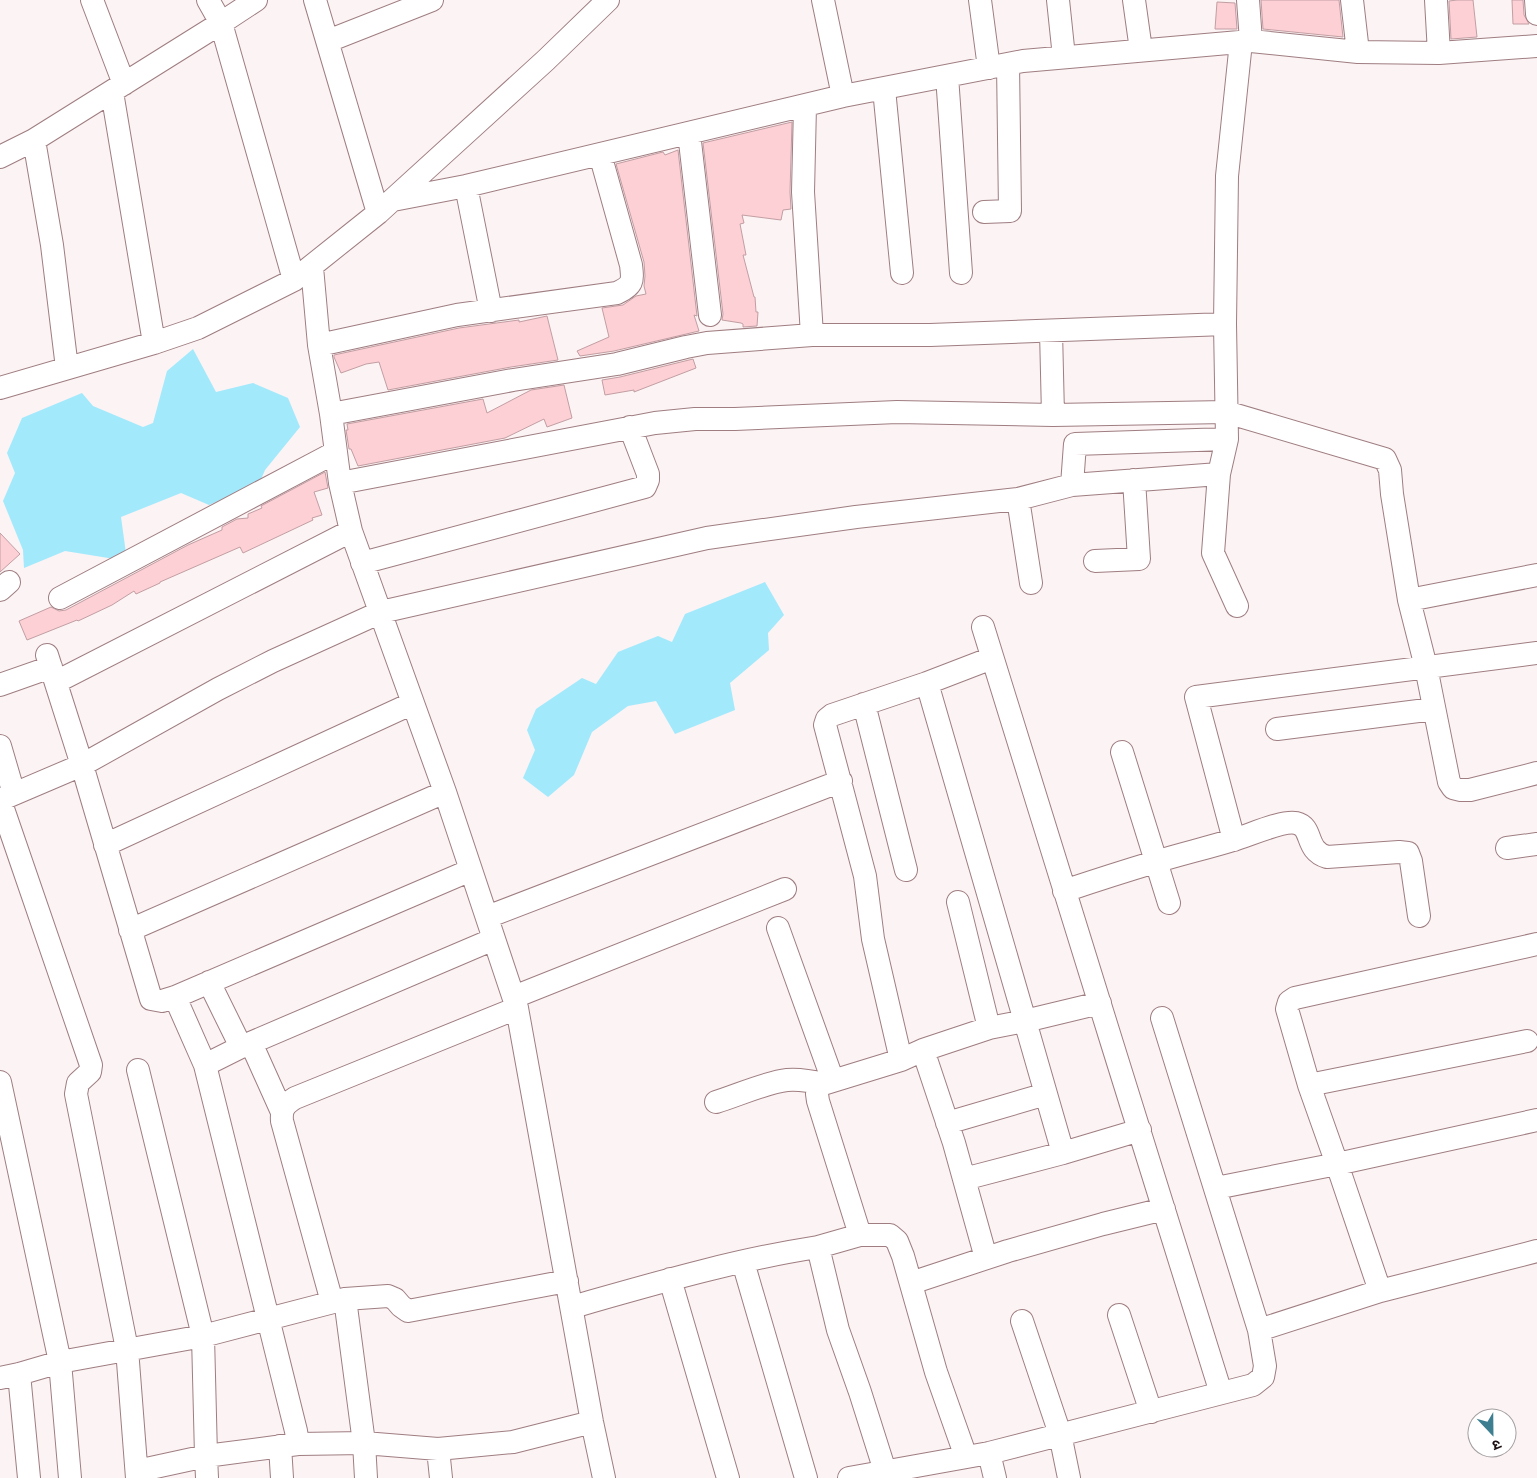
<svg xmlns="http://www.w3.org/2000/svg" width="1537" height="1478" viewBox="0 0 1537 1478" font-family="Arial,'Noto Sans Devanagari',sans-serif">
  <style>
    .water { fill: #a2e9fc }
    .building { fill: #fdd0d6; stroke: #c29ea2 }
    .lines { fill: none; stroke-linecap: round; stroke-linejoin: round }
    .minor-casing { stroke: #9f7d81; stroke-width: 24 }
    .minor { stroke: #fff; stroke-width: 22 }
  </style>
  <rect width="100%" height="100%" fill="#fbf3f4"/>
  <path class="water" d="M193 349 216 392 253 383 288 398 300 427 265 470 259 484 209 505 181 493 121 517 127 561 65 551 24 568 23 550 3 501 15 473 7 453 22 418 82 393 93 406 143 427 153 423 167 371Z
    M765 582 784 615 768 633 769 650 730 683 735 710 675 734 656 701 628 706 592 732 574 775 548 797 523 778 535 750 527 730 536 709 582 678 596 684 618 652 658 636 672 642 685 614Z"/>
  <path class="building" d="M1261 0H1339L1343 37 1263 29Z
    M1457 0H1473L1477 37 1451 39 1449 1Z
    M1512 0H1523L1524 15 1529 24H1513Z
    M1217 2 1235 3 1237 29H1215Z
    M792 122 790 192 791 209 783 210 781 220 742 215 744 223 740 224 746 255H743L754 297H755L756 312H758L757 326 743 327V324L741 323 722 320 723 314 703 143Z
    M678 150 697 316 694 315 699 331 614 351 580 356 577 351 609 337 602 308 623 305 636 296 646 294 644 286 645 276 644 262 616 164 663 152 665 155Z
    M547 316 558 360 511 367 388 390 379 362 366 364 341 373 334 357V355L459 328 519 320V322Z
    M693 359 696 368 634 392V390L605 395 602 380 620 377Z
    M564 385 572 418 547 427 544 419 505 438 358 466 351 449H349L346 430H348L347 424 483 399 487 413 531 390Z
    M325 472 328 488 314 492 322 515 312 518 313 520 243 553 240 547 160 582V583L136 594 134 591 112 605 78 621 77 620 27 640 19 621 51 607 59 611 66 610 188 545 222 530V527L237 519 248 518V514L262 508 261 506Z
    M0 533 20 554 0 572Z"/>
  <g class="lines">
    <g class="minor-casing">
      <path id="minor" d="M92 0 124 84
        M208 0 221 23 294 280
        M315 0 378 213
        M823 0 843 96
        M980 0 989 68
        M1058 0 1064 57
        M1134 0 1141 50
        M1248 0 1251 41
        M1352 0 1358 52
        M1436 0 1439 53
        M1536 0 1537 14
        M328 41 432 0
        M947 76 961 273
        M884 89 902 273
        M112 92 154 343
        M805 106 803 192 812 335
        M689 133 710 315
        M34 140 52 245 67 368
        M0 157 34 140 221 23 256 0
        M466 186 491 311
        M393 200 466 186 843 96 1023 61 1251 41 1358 52 1439 53 1537 46
        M984 212 1010 211 1008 64
        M312 267 319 345 331 414 340 483 351 531 445 792 517 1008 592 1422 604 1478
        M1051 331 1053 415
        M319 345 457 315 617 293C633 285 633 282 631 265L600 154
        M0 388 154 343 198 328 294 280 378 213 546 60 608 0
        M331 414 513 380 617 364 686 347 707 343 812 335H930L1225 324
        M340 483 655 423 695 419H735L897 412 1053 415 1226 412 1385 459 1390 470 1392 494 1409 600 1426 667 1449 782 1453 788 1461 790H1470L1537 773
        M1072 485 1075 444 1227 439
        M1018 499 1031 583
        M1095 561 1139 559 1134 480
        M362 563 645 487 648 480V474L630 427
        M0 590 9 582
        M60 598 336 452
        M1409 600 1537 575
        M1237 606 1213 553 1219 474 1227 439 1225 324 1227 176 1241 42
        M983 627C1061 882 1142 1138 1221 1393
        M47 655 82 765 151 999 162 1001 175 997 471 870
        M56 682 351 531
        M927 683 992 658
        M0 685 51 667
        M864 704 906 870
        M1277 729 1434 709
        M0 746 14 794
        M1122 752 1169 903
        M0 800 82 765 218 689 273 661 381 612 707 538 856 517 1018 499 1072 485 1219 474
        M0 800 91 1065 90 1072 78 1083 76 1094 127 1349 137 1478
        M1234 840 1196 697 1537 653
        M105 845 413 703
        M1507 848 1537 844
        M1064 891C1094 881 1125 871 1155 862 1181 854 1207 848 1233 840 1248 836 1282 820 1296 823 1314 827 1304 850 1327 857L1399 852 1408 853 1411 861 1419 916
        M958 902 989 1028
        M487 917 841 781
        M778 928 833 1081
        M130 930 445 792
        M209 982 241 1047
        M175 997 205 1065
        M514 997 785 889
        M251 1043 282 1112
        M923 1050 954 1143 986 1258
        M901 1060 873 939 865 876 825 725 827 719 832 715 927 683 1025 1021 1100 1003
        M138 1070 203 1336 206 1456 298 1444 364 1443 438 1449 513 1442 592 1422
        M0 1082 60 1362 70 1478
        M1309 1085 1287 1009 1289 1002 1295 998 1537 944
        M716 1102C736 1096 767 1082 787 1080 800 1079 811 1081 823 1084
        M947 1123 1046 1094
        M964 1179 1063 1153 1140 1130
        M1216 1188 1337 1164 1537 1120
        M860 1235H890L897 1241 903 1256 936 1372 966 1457
        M818 1247 860 1235 818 1101 817 1094 818 1088 823 1084 901 1060 923 1050 989 1028 1025 1021 1063 1153
        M743 1262 806 1478
        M670 1279 728 1478
        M911 1283 1008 1251 1103 1224 1164 1209
        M1380 1291 1337 1164 1309 1085 1527 1041
        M345 1299 364 1443 366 1478
        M332 1302 282 1121C281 1109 284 1105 295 1098L517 1008
        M572 1307C653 1284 734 1260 818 1247L838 1330 860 1392 885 1471
        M1119 1315 1151 1412
        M1022 1321 1060 1434 1069 1478
        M1259 1330 1380 1291 1537 1251
        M19 1374 29 1478
        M0 1378 19 1374 60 1362 203 1336 345 1299 388 1296 395 1299 401 1306 408 1311 567 1281
        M298 1444 296 1431 205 1065 241 1047 494 939
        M280 1446 282 1478
        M438 1449 441 1478
        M989 1453 995 1478
        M137 1471 206 1456 207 1478
        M849 1478 989 1453 1253 1385 1263 1377 1265 1366 1259 1330 1162 1018"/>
    </g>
    <use href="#minor" class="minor"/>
  </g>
  <g transform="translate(1492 1433) rotate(158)"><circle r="24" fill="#ffffff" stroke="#a49fa0"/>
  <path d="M0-4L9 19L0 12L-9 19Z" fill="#3d7f91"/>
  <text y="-8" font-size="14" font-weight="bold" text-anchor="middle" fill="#1c0f11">उ</text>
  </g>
</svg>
